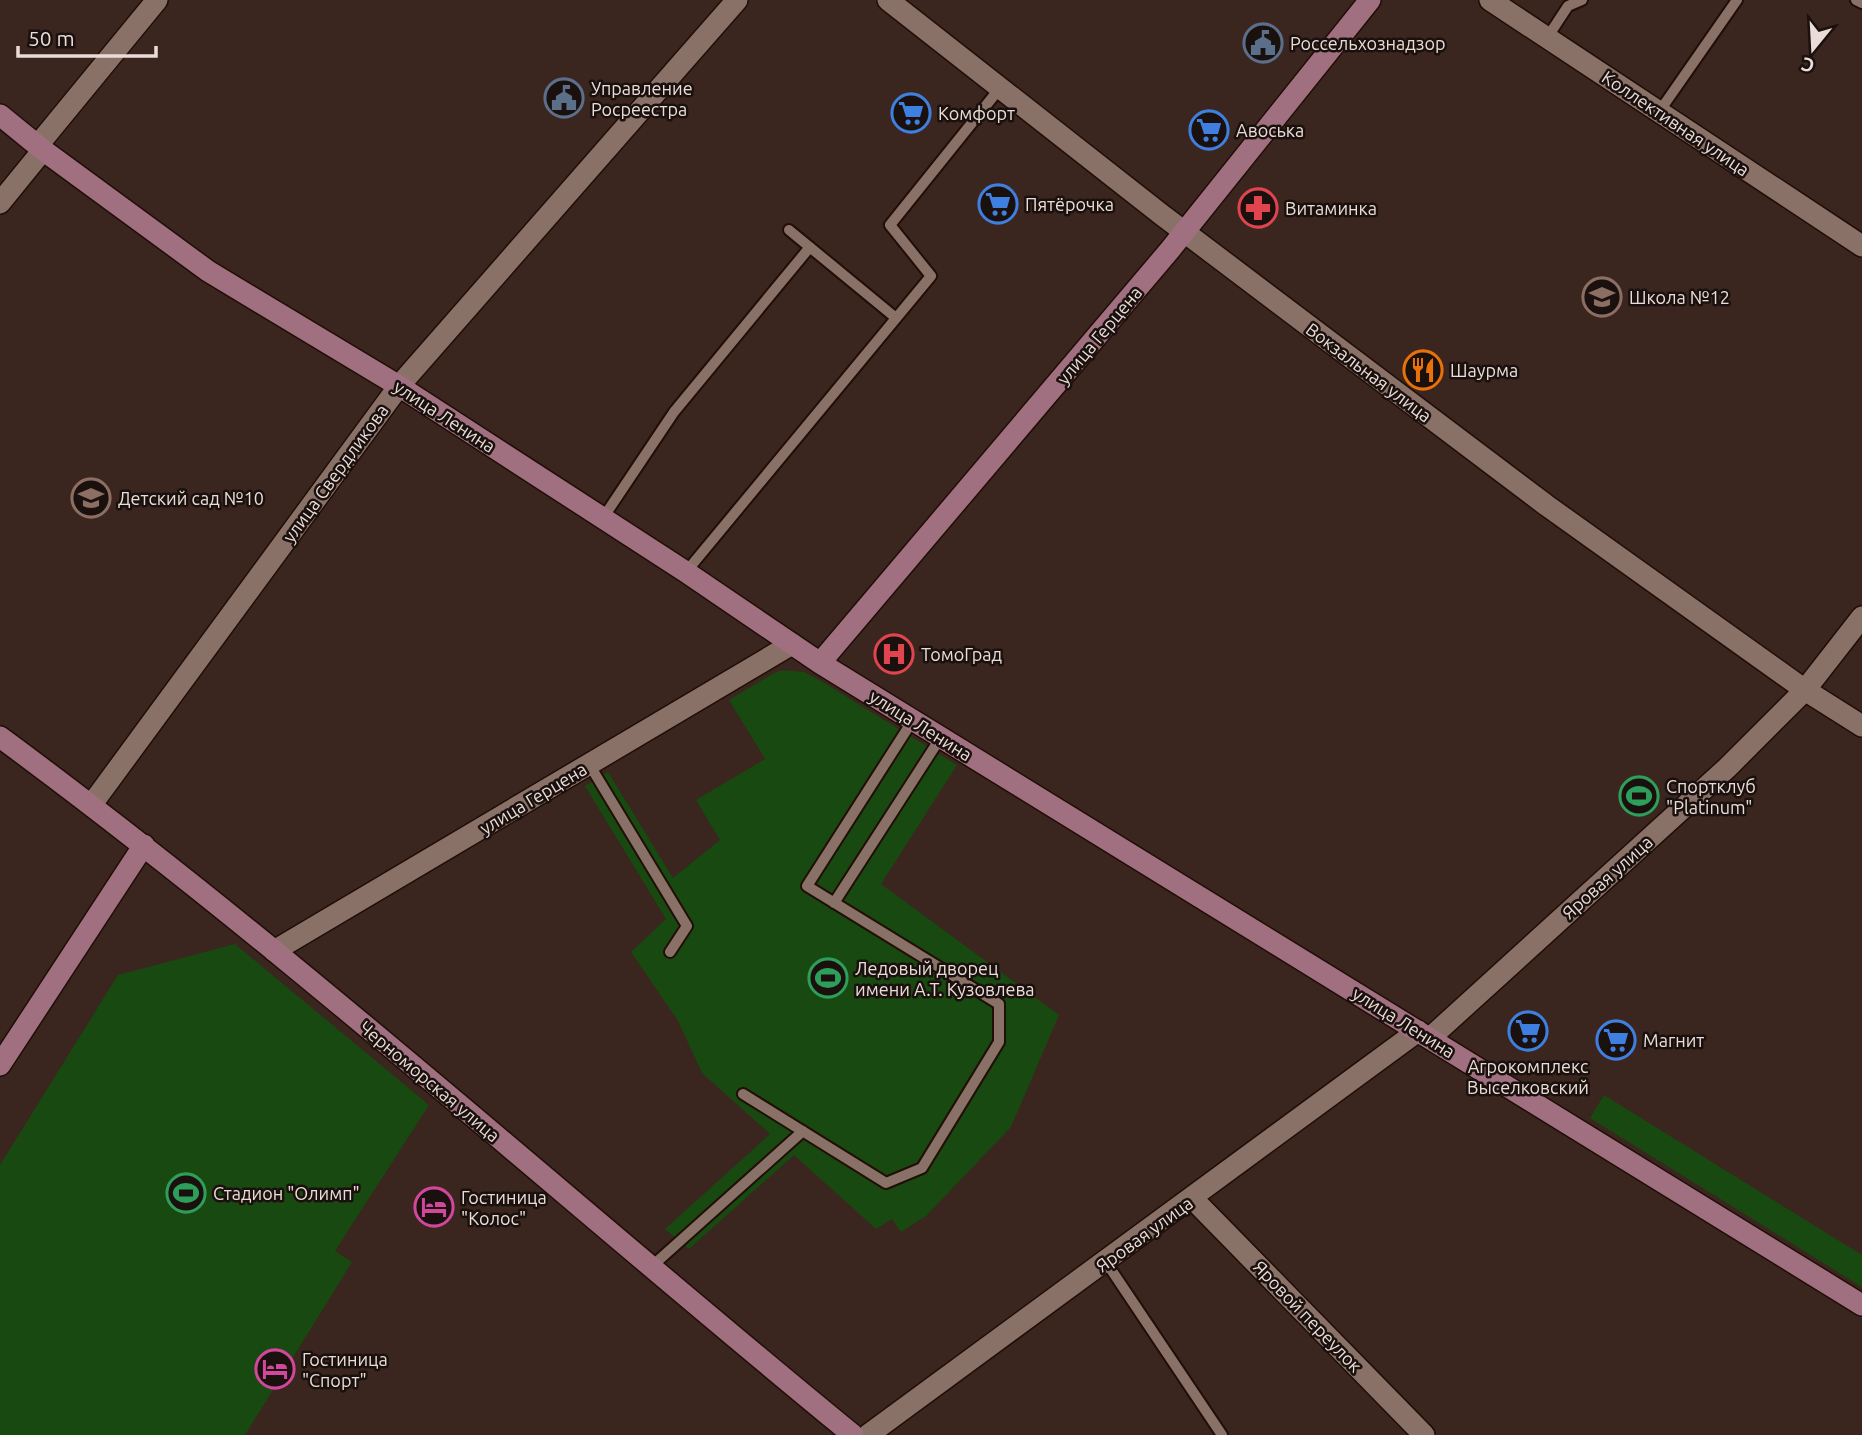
<svg xmlns="http://www.w3.org/2000/svg" width="1862" height="1435" viewBox="0 0 1862 1435" font-family="Ubuntu,sans-serif">
  <style>
    .green { fill: #184910 }
    .lines { fill: none; stroke-linecap: round; stroke-linejoin: round }
    .lane-casing { stroke: #200e07; stroke-width: 14 }
    .street-casing { stroke: #200e07; stroke-width: 24 }
    .secondary-casing { stroke: #200e07; stroke-width: 24 }
    .lane { stroke: #8a7168; stroke-width: 10 }
    .street { stroke: #8a7168; stroke-width: 21 }
    .secondary { stroke: #a07080; stroke-width: 21 }
    .labels { text-anchor: middle; dominant-baseline: central; stroke-width: 5; stroke-linejoin: round; paint-order: stroke }
    .poi-label { font-size: 18px; fill: #eadcd7; stroke: #1a110e; text-anchor: start }
    .street-label { font-size: 18px; fill: #eadcd7; stroke: #1a110e }
  </style>
  <rect width="100%" height="100%" fill="#3a261e"/>
  <path class="green" d="M783 670 804 672 821 681 957 765 881 884 1059 1015 1011 1127 926 1216 901 1232 892 1219 876 1229 794 1155 689 1249 665 1229 770 1134 702 1073 678 1021 631 952 666 919 585 786 608 772 673 878 720 840 696 800 765 759 729 700 774 673Z
    M235 944 429 1105 335 1251 352 1262 245 1435H0V1165L118 975Z
    M1604 1095 1862 1255V1287L1590 1118Z"/>
  <g class="lines">
    <g class="lane-casing">
      <path id="lane" d="M1856 0 1862 3
        M1547 38 1568 6 1582 0
        M1659 112 1737 0
        M789 230 896 318
        M603 518 674 412 810 247
        M686 572 931 276 890 225 1000 88
        M589 764 687 926 670 952
        M834 903 941 737
        M743 1094 886 1183 922 1168 999 1042V1004L807 886 913 720
        M1106 1262 1222 1435
        M651 1267 803 1131"/>
    </g>
    <g class="street-casing">
      <path id="street" d="M888 0 1162 215 1546 505 1805 690 1862 726
        M1490 0 1862 246
        M38 145 157 0
        M0 203 43 150
        M92 804 399 386 737 0
        M274 951 792 644
        M1430 1038 1727 768 1805 690 1862 617
        M1192 1198 1424 1435
        M868 1435 1418 1031"/>
    </g>
    <g class="secondary-casing">
      <path id="secondary" d="M0 115 43 150 208 271 399 386 686 572 820 663 1862 1305
        M820 663 1169 251 1370 0
        M0 737C296 955 569 1203 853 1435
        M0 1065 144 845"/>
    </g>
    <use href="#lane" class="lane"/>
    <use href="#street" class="street"/>
    <use href="#secondary" class="secondary"/>
  </g>
  <defs>
    <g id="civic-ring" transform="scale(2.0125)"><circle r="9.5" fill="#1a110e" stroke="#5c6f8a" stroke-width="1.5"/><path d="M-.6-6.5H3V-4.5H.6V-3L4-1V1h2V6H-6V1h2V-1L-.6-3ZM-1.2 2.5V6h2.4V2.5Z" fill="#5c6f8a"/></g>
    <g id="supermarket-ring" transform="scale(2.0125)"><circle r="9.5" fill="#1a110e" stroke="#3f7fe0" stroke-width="1.5"/><path d="M-6-5.5h2.5l.6 2H6L4.5 2H-2.5L-4.4-4H-6ZM-1.5 3.2a1.3 1.3 0 1 0 .1 0ZM3 3.2a1.3 1.3 0 1 0 .1 0Z" fill="#3f7fe0"/></g>
    <g id="pharmacy-ring" transform="scale(2.0125)"><circle r="9.5" fill="#1a110e" stroke="#e0444e" stroke-width="1.5"/><path d="M-2-6h4v4h4v4h-4v4h-4v-4h-4v-4h4Z" fill="#e0444e"/></g>
    <g id="school-ring" transform="scale(2.0125)"><circle r="9.5" fill="#1a110e" stroke="#8d6e63" stroke-width="1.5"/><path d="M0-5L7-2L0 1L-7-2ZM-4 1L0 2.5L4 1V4Q0 6-4 4Z" fill="#8d6e63"/></g>
    <g id="restaurant-ring" transform="scale(2.0125)"><circle r="9.5" fill="#1a110e" stroke="#e8710a" stroke-width="1.5"/><path d="M-5-6h1v4h1v-4h1v4h1v-4h1v5L-1.5 .5V6h-2V.5L-5-1ZM5-6V6H3V1.5H1.5Q1.5-4 5-6Z" fill="#e8710a"/></g>
    <g id="hospital-ring" transform="scale(2.0125)"><circle r="9.5" fill="#1a110e" stroke="#e0444e" stroke-width="1.5"/><path d="M-5-5h3v3.5h4V-5h3V5h-3V1.5h-4V5h-3Z" fill="#e0444e"/></g>
    <g id="stadium-ring" transform="scale(2.0125)"><circle r="9.5" fill="#1a110e" stroke="#2e9e5b" stroke-width="1.5"/><path d="M0-5a6.5 5 0 1 0 0 10a6.5 5 0 1 0 0-10ZM-3.5-1.8h7v3.6h-7Z" fill="#2e9e5b"/></g>
    <g id="hotel-ring" transform="scale(2.0125)"><circle r="9.5" fill="#1a110e" stroke="#d1479c" stroke-width="1.5"/><path d="M-6-4.5h1.5V1H6V5H4.5V3h-9V5H-6ZM-4 0a1.8 1.8 0 1 1 3.6 0ZM.5 0V-2.5h3Q6-2.5 6 0Z" fill="#d1479c"/></g>
  </defs>
  <g fill-rule="evenodd">
    <use href="#civic-ring" x="1263" y="43"/>
    <use href="#civic-ring" x="564" y="98"/>
    <use href="#supermarket-ring" x="911" y="113"/>
    <use href="#supermarket-ring" x="1209" y="130"/>
    <use href="#supermarket-ring" x="998" y="204"/>
    <use href="#pharmacy-ring" x="1258" y="208"/>
    <use href="#school-ring" x="1602" y="297"/>
    <use href="#restaurant-ring" x="1423" y="370"/>
    <use href="#school-ring" x="91" y="498"/>
    <use href="#hospital-ring" x="894" y="654"/>
    <use href="#stadium-ring" x="1639" y="796"/>
    <use href="#stadium-ring" x="828" y="978"/>
    <use href="#supermarket-ring" x="1528" y="1031"/>
    <use href="#supermarket-ring" x="1616" y="1040"/>
    <use href="#stadium-ring" x="186" y="1193"/>
    <use href="#hotel-ring" x="434" y="1207"/>
    <use href="#hotel-ring" x="275" y="1369"/>
  </g>
  <g class="labels">
    <g class="poi-label">
      <text x="1290" y="43">Россельхознадзор</text>
      <text x="591" y="88">Управление<tspan x="591" dy="21">Росреестра</tspan></text>
      <text x="938" y="113">Комфорт</text>
      <text x="1236" y="130">Авоська</text>
      <text x="1025" y="204">Пятёрочка</text>
      <text x="1285" y="208">Витаминка</text>
      <text x="1629" y="297">Школа №12</text>
      <text x="1450" y="370">Шаурма</text>
      <text x="118" y="498">Детский сад №10</text>
      <text x="921" y="654">ТомоГрад</text>
      <text x="1666" y="786">Спортклуб<tspan x="1666" dy="21">"Platinum"</tspan></text>
      <text x="855" y="968">Ледовый дворец<tspan x="855" dy="21">имени А.Т. Кузовлева</tspan></text>
      <text x="1643" y="1040">Магнит</text>
      <text x="1528" y="1066" text-anchor="middle">Агрокомплекс<tspan x="1528" dy="21">Выселковский</tspan></text>
      <text x="213" y="1193">Стадион "Олимп"</text>
      <text x="461" y="1197">Гостиница<tspan x="461" dy="21">"Колос"</tspan></text>
      <text x="302" y="1359">Гостиница<tspan x="302" dy="21">"Спорт"</tspan></text>
    </g>
    <g class="street-label">
      <text transform="translate(1676 123) rotate(34)">Коллективная улица</text>
      <text transform="translate(1099 335) rotate(-50)">улица Герцена</text>
      <text transform="translate(1369 372) rotate(37)">Вокзальная улица</text>
      <text transform="translate(445 416) rotate(33)">улица Ленина</text>
      <text transform="translate(335 473) rotate(-54)">улица Свердликова</text>
      <text transform="translate(921 725) rotate(32)">улица Ленина</text>
      <text transform="translate(533 798) rotate(-31)">улица Герцена</text>
      <text transform="translate(1607 877) rotate(-42)">Яровая улица</text>
      <text transform="translate(1404 1022) rotate(32)">улица Ленина</text>
      <text transform="translate(430 1081) rotate(40)">Черноморская улица</text>
      <text transform="translate(1144 1234) rotate(-36)">Яровая улица</text>
      <text transform="translate(1308 1316) rotate(46)">Яровой переулок</text>
    </g>
  </g>
  <g transform="translate(1813 49) rotate(198)" stroke="#1a110e" stroke-width="5" paint-order="stroke">
  <path d="M0-5L12 26L0 18L-12 26Z" fill="#eadcd7"/>
  <text y="-10" font-size="19" font-weight="bold" text-anchor="middle" fill="#eadcd7">С</text>
  </g>
  <path d="M18 46v10h138v-10" fill="none" stroke="#eadcd7" stroke-width="3.5"/>
  <text x="28" y="46" font-size="21" fill="#eadcd7" stroke="#1a110e" stroke-width="5" paint-order="stroke">50 m</text>
</svg>
